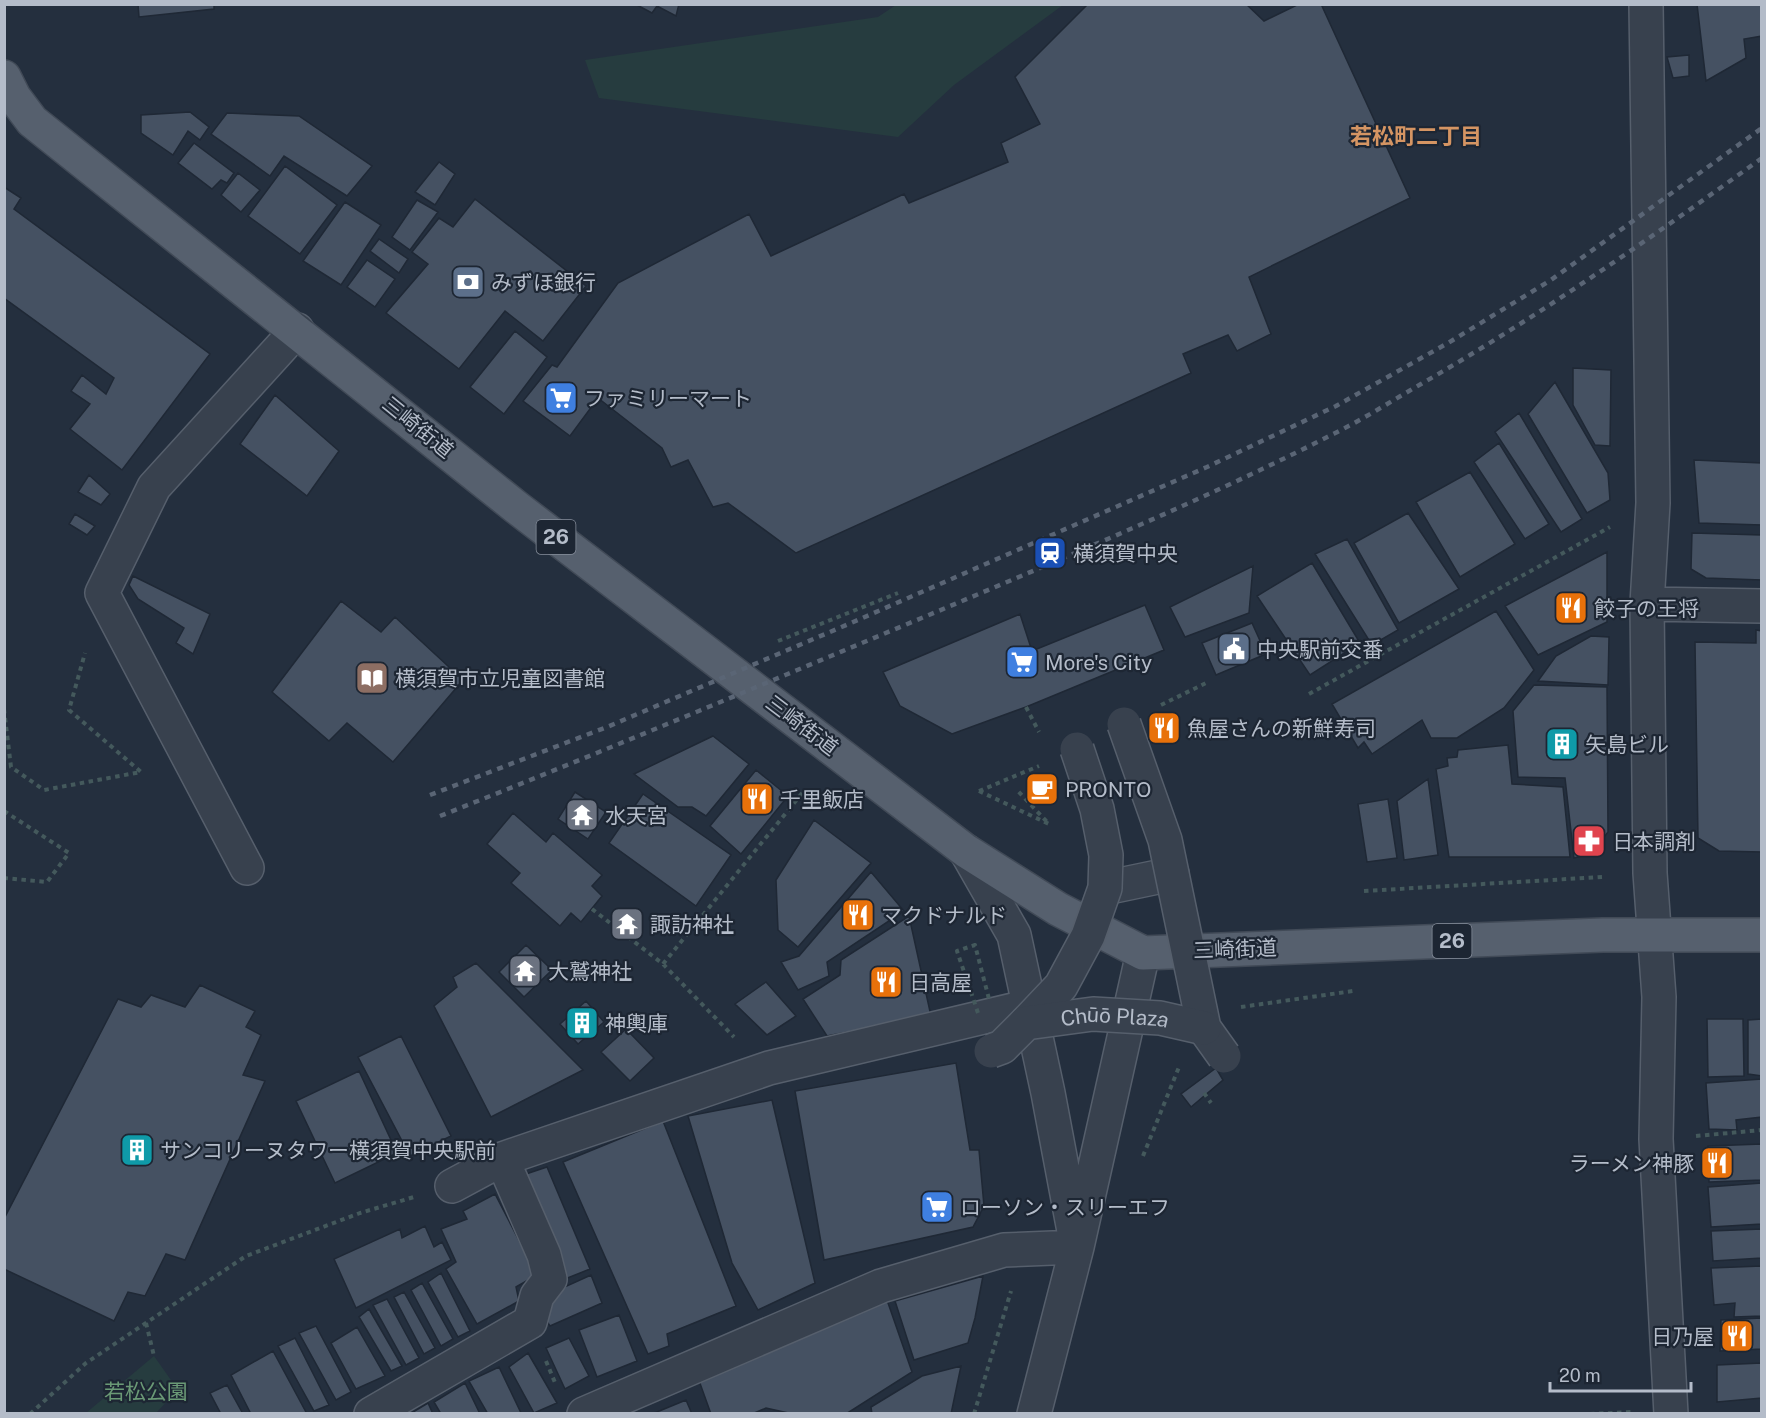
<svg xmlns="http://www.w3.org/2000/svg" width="1766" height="1418" viewBox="0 0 1766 1418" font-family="'Public Sans','Noto Sans JP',sans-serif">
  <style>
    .green { fill: #263c3f }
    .building { fill: #455162; stroke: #1f2835; stroke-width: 1.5 }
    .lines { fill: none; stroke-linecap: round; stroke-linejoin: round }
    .minor-casing { stroke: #565f6c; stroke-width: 36 }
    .major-casing { stroke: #414a57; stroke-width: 36 }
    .path { stroke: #44595c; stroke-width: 4; stroke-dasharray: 4.5 4.5; stroke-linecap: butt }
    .minor { stroke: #38414e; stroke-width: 33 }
    .major { stroke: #56606e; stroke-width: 33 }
    .rail { stroke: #5a6575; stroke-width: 4.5; stroke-dasharray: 6 6; stroke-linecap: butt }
    .minor-bridge-casing { stroke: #565f6c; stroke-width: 36; stroke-linecap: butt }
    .path-bridge { stroke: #44595c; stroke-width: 4; stroke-dasharray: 4.5 4.5; stroke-linecap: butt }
    .minor-bridge { stroke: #38414e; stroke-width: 33 }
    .labels { text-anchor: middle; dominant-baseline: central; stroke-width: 4.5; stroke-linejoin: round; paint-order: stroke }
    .shield { fill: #1d2633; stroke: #878f9c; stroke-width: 1.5 }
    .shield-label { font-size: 20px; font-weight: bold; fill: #b4bcc9 }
    .poi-label { font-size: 21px; fill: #b4bcc9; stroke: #1d2633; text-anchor: start }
    .street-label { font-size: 21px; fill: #b4bcc9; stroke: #1d2633 }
    .park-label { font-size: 21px; fill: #6b9a76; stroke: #1d2633 }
    .neighbourhood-label { font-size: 22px; font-weight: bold; fill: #d59563; stroke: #1d2633 }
  </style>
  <rect width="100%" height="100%" fill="#242f3e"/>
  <path class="green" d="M896 5H1063L954 85 898 137 599 98 585 60 878 17Z
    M154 1356 178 1390 156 1413H86Z"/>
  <path class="building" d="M138 4H214V9L139 17Z
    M635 4H679L676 16 657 6 652 13Z
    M1088 4H1246L1264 21 1299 4H1321L1410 198 1249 277 1271 334 1237 351 1228 335 1183 354 1191 373 796 553 728 503 713 507 688 460 671 467 662 448 598 398 570 436 523 401 552 365 557 367 618 283 749 214 771 256 904 194 909 203 1008 162 1001 143 1040 124 1015 77Z
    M1697 4H1762V36L1744 39 1746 58 1706 81Z
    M1689 55V76L1673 78 1667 57Z
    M190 112 209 127 200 140 188 131 173 155 141 133V115Z
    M227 113 299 116 372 166 347 196 284 156 270 176 211 134Z
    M194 143 234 173 227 183 221 180 212 189 178 163Z
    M439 162 455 174 435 205 415 192Z
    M285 166 337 205 300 254 248 216Z
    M238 173 260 190 241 212 221 195Z
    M4 187 21 198 14 209 210 354 122 470 70 429 90 404 71 391 82 375 106 394 114 378 4 298Z
    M475 199 586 286 543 341 505 311 459 369 386 313 428 264 412 252 439 218 453 227Z
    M417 200 438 212 410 250 392 237Z
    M345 202 381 225 341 285 303 261Z
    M379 239 408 259 399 273 370 251Z
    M367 260 395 279 375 307 347 287Z
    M515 331 547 357 504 414 470 387Z
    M1573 368 1611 370 1610 446 1595 445 1573 405Z
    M1555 382 1608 473 1610 500 1587 513 1528 414Z
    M275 395 339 451 307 496 240 444Z
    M1519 413 1582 519 1561 532 1495 432Z
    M1499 443 1549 524 1525 539 1474 462Z
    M1694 460 1762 463V525L1699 523Z
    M1470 472 1515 544 1460 577 1416 502Z
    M89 475 110 494 101 505 78 492Z
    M1408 513 1459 589 1399 623 1354 543Z
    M75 514 95 526 87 535 69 524Z
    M1692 533 1762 535V580L1706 578 1691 569Z
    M1347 539 1398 630 1372 645 1315 554Z
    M1607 552V622L1538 655 1505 606Z
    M1312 563 1360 643 1310 675 1257 596Z
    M1253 566 1249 613 1185 637 1170 607Z
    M133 576 210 614 193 654 176 643 184 628 138 599 129 585Z
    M341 601 381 632 395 617 463 680 393 762 347 723 329 741 272 692Z
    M1145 605 1164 650 1026 707 952 734 900 706 883 672 1020 614 1032 651Z
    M1496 611 1534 670 1504 708 1457 738H1431L1422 720 1372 754 1364 742 1358 748 1332 704Z
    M1252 623 1266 654 1216 675 1202 643Z
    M1756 630 1762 631V852L1719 851 1698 838 1695 642 1756 643Z
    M1591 636 1609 637 1608 685 1538 681 1556 656Z
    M1534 685 1607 687 1608 832 1592 853 1574 858 1565 778 1518 777 1513 711Z
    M713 736 749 764 706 816 692 807H678L634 774Z
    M1508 745 1512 784 1563 787 1570 857H1449L1436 769 1448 766 1447 758 1457 757 1458 750Z
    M756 770 788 796 741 854 710 826Z
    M1428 779 1438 855 1404 860 1397 801Z
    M575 792 606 812 588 839 558 819Z
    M643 794 731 855 696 906 609 843Z
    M1388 799 1397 858 1367 862 1358 804Z
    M513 813 546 842 553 833 602 875 592 886 602 896 581 922 571 913 560 926 511 883 520 873 487 844Z
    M814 820 871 863 798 947 778 930 776 880Z
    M871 872 904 911 827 962 829 976 798 990 781 962 799 956Z
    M909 916 931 1016 827 1036 803 999 840 975 841 960Z
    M526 945 552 970 524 997 499 972Z
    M476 963 583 1070 491 1117 434 1006 457 987 453 977Z
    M766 982 796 1016 767 1035 735 1004Z
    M200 985 255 1011 246 1027 261 1035 243 1075 265 1081 185 1260 166 1254 145 1296 128 1292 114 1321 4 1269V1219L118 999 141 1007 151 995 185 1007Z
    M586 1001 604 1022 578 1044 560 1024Z
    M1707 1019H1743L1744 1076 1708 1077Z
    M1762 1019V1076L1748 1074V1020Z
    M626 1029 654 1058 630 1081 601 1052Z
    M401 1036 451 1136 410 1156 358 1057Z
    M956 1063 970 1150H979L984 1206 973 1227 824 1260 795 1091Z
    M1216 1068 1223 1080 1191 1107 1181 1094Z
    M359 1071 397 1153 335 1183 296 1101Z
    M1762 1079V1117L1736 1120 1737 1130 1709 1129 1706 1083Z
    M772 1100 815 1283 758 1310 732 1263 688 1116Z
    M663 1121 736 1306 667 1334 669 1346 648 1354 563 1162Z
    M1762 1144V1180L1709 1182 1708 1146Z
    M547 1167 590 1269 565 1279 520 1176Z
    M1762 1183V1224L1711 1227 1708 1187Z
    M495 1194 537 1275 516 1287 519 1301 477 1324 446 1269 456 1262 441 1229 467 1219 463 1211Z
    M425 1226 434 1247 442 1242 451 1260 356 1308 334 1259 400 1229 402 1238Z
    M1762 1229V1258L1713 1261 1711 1231Z
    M1762 1266V1316L1734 1317 1735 1303 1714 1305 1711 1268Z
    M441 1273 470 1331 458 1337 428 1282Z
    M591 1275 602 1303 550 1326 542 1314 560 1289Z
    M983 1276 975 1318 968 1343 914 1360 895 1301Z
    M422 1283 453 1339 441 1346 411 1290Z
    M404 1292 435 1348 424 1354 394 1297Z
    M387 1299 419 1358 406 1365 373 1305Z
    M887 1300 912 1372 846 1414H793L766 1408 752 1414H711L697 1375Z
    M369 1309 402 1366 391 1371 359 1317Z
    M619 1315 637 1361 597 1377 579 1330Z
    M1762 1318V1349L1720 1351 1721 1320Z
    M316 1326 351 1392 336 1400 299 1333Z
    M357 1327 385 1376 356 1389 331 1343Z
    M295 1338 329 1405 314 1411 278 1346Z
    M569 1338 589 1376 565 1389 546 1348Z
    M273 1351 307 1414H251L231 1375Z
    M528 1353 557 1403 534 1413 509 1367Z
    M1762 1363V1398L1717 1402V1365Z
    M961 1366 951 1414H872L871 1407 922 1376Z
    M499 1367 521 1413V1414H488L469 1381Z
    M465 1383 480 1414H441L434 1402Z
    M227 1385 243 1414H221L210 1393Z
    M686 1400 692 1414H652Z
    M428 1403 433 1414H414L413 1412Z"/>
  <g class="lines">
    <g class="minor-casing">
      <path id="minor" d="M1646 4 1653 503 1647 604 1650 873 1659 997 1656 1139 1671 1414
        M1647 604 1762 606
        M247 868 102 593 154 487 297 330
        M1105 888 1172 874
        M452 1186 502 1159 769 1068 1030 1006
        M371 1414 530 1322 537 1296 550 1279 544 1255 502 1159
        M584 1414 881 1286 1004 1250 1077 1247 1048 1093 1014 935 966 851
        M1034 1414 1077 1247 1143 953"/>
    </g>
    <g class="major-casing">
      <path id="major" d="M4 77 14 97 32 121 516 507 966 851 1058 909 1143 953 1603 935H1762"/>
    </g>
    <path class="path" d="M778 641 898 593
      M1309 694 1610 527
      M1161 705 1208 682
      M1026 707 1039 732
      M4 709 11 767 44 790 141 772 69 710 85 653
      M979 791 1039 766
      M979 791 1049 824 1016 789
      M4 811 69 853 47 882 4 878
      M1364 891 1602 877
      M592 909 663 964 734 1037
      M663 964 803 792
      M1241 1007 1353 991
      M1204 1093 1211 1103
      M1696 1136 1762 1130
      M1143 1156 1179 1067
      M146 1323 154 1356
      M546 1361 556 1385
      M30 1414 86 1363 246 1256 360 1213 414 1197
      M974 1414 1011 1291
      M1590 1414 1631 1412"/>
    <use href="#minor" class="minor"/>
    <use href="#major" class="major"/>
    <path class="rail" d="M430 795 607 727 851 623 1207 467 1336 406 1448 343 1551 280 1762 128
      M440 816C607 750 771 681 936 612 1073 554 1211 497 1343 429 1370 415 1395 399 1421 384 1539 316 1651 238 1762 158"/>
    <g class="minor-bridge-casing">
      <g id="minor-bridge">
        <path d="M1124 724 1165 840 1204 1028 1224 1056"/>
        <path d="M1026 1023 1061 986 1088 936 1105 888 1106 855 1097 809 1077 749"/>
        <path id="s1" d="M991 1051 1002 1047 1026 1023 1093 1014 1160 1018 1204 1028"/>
      </g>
    </g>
    <path class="path-bridge" d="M978 1013 957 951 975 945 989 999"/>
    <use href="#minor-bridge" class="minor-bridge"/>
  </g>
  <defs>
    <g id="bank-square" transform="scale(1.725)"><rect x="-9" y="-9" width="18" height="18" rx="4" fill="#5c6f8a" stroke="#1d2633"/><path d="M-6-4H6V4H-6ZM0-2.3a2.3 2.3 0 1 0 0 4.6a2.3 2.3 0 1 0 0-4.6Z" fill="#fff"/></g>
    <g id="supermarket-square" transform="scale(1.725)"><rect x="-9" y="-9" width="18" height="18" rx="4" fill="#3f7fe0" stroke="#1d2633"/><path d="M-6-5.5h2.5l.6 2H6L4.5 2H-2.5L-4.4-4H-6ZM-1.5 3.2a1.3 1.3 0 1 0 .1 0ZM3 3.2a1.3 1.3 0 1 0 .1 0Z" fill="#fff"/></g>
    <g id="station-square" transform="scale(1.725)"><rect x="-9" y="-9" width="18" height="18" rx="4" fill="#1a4fb4" stroke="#1d2633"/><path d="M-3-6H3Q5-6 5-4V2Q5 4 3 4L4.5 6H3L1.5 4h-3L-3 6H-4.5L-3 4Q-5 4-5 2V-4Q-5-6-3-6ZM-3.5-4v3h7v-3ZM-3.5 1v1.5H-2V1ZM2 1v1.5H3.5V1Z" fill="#fff"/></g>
    <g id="restaurant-square" transform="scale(1.725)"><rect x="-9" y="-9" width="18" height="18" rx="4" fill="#e8710a" stroke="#1d2633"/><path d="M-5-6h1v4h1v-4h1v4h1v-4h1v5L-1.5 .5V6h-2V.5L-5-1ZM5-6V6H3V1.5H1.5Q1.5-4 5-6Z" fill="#fff"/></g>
    <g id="civic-square" transform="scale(1.725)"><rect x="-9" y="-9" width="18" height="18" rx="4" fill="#5c6f8a" stroke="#1d2633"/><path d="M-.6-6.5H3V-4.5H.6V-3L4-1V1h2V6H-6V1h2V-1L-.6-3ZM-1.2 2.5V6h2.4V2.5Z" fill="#fff"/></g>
    <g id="library-square" transform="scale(1.725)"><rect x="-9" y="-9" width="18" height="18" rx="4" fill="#8d6e63" stroke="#1d2633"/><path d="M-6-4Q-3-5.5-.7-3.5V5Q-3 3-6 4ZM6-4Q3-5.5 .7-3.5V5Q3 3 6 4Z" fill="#fff"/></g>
    <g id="building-square" transform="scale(1.725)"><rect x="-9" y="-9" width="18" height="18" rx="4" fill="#0f9aa8" stroke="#1d2633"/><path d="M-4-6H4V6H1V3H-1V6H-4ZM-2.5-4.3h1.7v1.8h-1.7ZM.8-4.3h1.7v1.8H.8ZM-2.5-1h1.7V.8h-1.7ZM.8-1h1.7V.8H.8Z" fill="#fff"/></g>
    <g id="cafe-square" transform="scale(1.725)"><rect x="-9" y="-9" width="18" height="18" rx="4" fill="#e8710a" stroke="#1d2633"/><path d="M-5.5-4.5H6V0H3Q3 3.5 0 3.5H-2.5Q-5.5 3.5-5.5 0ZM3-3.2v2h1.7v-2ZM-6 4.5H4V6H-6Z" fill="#fff"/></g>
    <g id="temple-square" transform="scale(1.725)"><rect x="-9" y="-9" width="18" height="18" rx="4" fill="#6b7280" stroke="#1d2633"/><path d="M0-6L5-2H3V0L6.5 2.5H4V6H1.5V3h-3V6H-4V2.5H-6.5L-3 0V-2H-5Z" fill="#fff"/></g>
    <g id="pharmacy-square" transform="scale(1.725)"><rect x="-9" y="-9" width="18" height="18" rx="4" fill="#e0444e" stroke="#1d2633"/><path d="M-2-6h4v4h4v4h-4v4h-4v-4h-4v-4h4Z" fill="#fff"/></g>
  </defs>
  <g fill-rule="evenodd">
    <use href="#bank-square" x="468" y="282"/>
    <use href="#supermarket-square" x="561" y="398"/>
    <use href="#station-square" x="1050" y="553"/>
    <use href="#restaurant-square" x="1571" y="608"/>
    <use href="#civic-square" x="1234" y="649"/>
    <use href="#supermarket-square" x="1022" y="662"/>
    <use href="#library-square" x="372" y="678"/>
    <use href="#restaurant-square" x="1164" y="728"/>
    <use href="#building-square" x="1562" y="744"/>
    <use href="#cafe-square" x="1042" y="789"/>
    <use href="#restaurant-square" x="757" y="799"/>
    <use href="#temple-square" x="582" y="815"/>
    <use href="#pharmacy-square" x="1589" y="841"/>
    <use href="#restaurant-square" x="858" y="915"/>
    <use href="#temple-square" x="627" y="924"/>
    <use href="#temple-square" x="525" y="971"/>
    <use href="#restaurant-square" x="886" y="982"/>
    <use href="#building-square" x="582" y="1023"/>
    <use href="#building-square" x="137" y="1150"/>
    <use href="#restaurant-square" x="1717" y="1163"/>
    <use href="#supermarket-square" x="937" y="1207"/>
    <use href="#restaurant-square" x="1737" y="1336"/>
  </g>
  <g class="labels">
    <g class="shield">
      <rect x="536.5" y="520" width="39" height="34" rx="4.5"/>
      <rect x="1432.5" y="924" width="39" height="34" rx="4.5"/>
    </g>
    <g class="shield-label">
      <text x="556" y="537">26</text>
      <text x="1452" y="941">26</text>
    </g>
    <g class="poi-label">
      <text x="491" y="282">みずほ銀行</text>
      <text x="584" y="398">ファミリーマート</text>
      <text x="1073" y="553">横須賀中央</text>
      <text x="1594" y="608">餃子の王将</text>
      <text x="1257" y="649">中央駅前交番</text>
      <text x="1045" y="662">More's City</text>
      <text x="395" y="678">横須賀市立児童図書館</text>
      <text x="1187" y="728">魚屋さんの新鮮寿司</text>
      <text x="1585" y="744">矢島ビル</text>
      <text x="1065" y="789">PRONTO</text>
      <text x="780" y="799">千里飯店</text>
      <text x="605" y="815">水天宮</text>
      <text x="1612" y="841">日本調剤</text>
      <text x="881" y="915">マクドナルド</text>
      <text x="650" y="924">諏訪神社</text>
      <text x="548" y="971">大鷲神社</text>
      <text x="909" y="982">日高屋</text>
      <text x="605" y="1023">神輿庫</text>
      <text x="160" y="1150">サンコリーヌタワー横須賀中央駅前</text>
      <text x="1694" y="1163" text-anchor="end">ラーメン神豚</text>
      <text x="960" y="1207">ローソン・スリーエフ</text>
      <text x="1714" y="1336" text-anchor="end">日乃屋</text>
    </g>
    <g class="street-label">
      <text transform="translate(418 427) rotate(39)">三崎街道</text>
      <text transform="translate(802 725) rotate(37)">三崎街道</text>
      <text transform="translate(1235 949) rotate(-2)">三崎街道</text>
      <text stroke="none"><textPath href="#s1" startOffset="135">Chūō Plaza</textPath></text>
    </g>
    <g class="park-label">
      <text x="146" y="1391">若松公園</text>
    </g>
    <g class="neighbourhood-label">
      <text x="1416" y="136">若松町二丁目</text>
    </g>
  </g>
  <rect width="1766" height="1418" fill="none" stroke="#b4bcc9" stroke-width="12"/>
  <path d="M1550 1382v9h141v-9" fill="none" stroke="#b4bcc9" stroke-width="3"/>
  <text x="1559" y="1382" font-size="18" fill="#b4bcc9" stroke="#1d2633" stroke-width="4.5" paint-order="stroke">20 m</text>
</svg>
